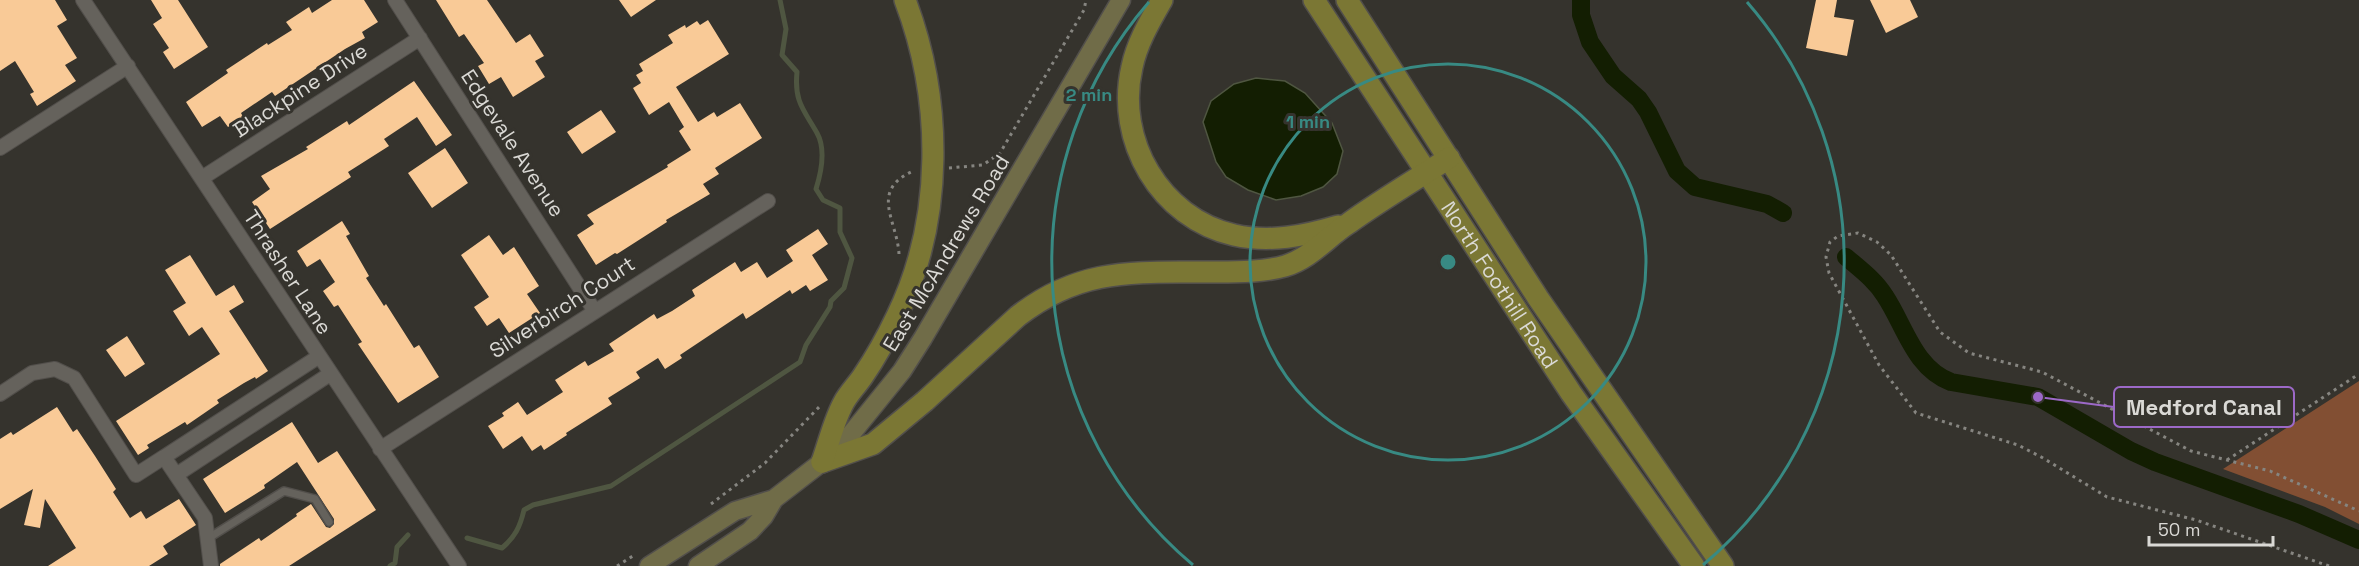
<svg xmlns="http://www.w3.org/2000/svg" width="2359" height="566" viewBox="0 0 2359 566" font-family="'Space Grotesk',sans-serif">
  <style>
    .green { fill: #824f33 }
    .water { fill: #131e02; stroke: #4f5641; stroke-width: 1.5 }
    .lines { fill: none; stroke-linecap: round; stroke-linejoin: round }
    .stream { stroke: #4f5641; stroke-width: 5 }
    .canal { stroke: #131e02; stroke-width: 18 }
    .building { fill: #f9ca97 }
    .lane-casing { stroke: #524f4b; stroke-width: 10 }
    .street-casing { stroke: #524f4b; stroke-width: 16 }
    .secondary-casing { stroke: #524f4b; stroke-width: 21 }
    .primary-casing { stroke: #524f4b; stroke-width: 24 }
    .path { stroke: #868580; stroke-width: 3; stroke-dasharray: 3 4.5; stroke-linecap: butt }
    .lane { stroke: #65625c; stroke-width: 7 }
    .street { stroke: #65625c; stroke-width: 14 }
    .secondary { stroke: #706c48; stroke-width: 18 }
    .primary { stroke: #7b7734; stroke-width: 21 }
    .ring { fill: none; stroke: #388a83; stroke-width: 3 }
    .labels { text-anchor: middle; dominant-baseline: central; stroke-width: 6; stroke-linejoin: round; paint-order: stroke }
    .street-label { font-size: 21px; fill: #dad9d5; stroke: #35332d }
    .centre { fill: #388a83; stroke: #35332d; stroke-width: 3 }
    .ring-label { font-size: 18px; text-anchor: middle; font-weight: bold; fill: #388a83; stroke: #35332d; stroke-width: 6; stroke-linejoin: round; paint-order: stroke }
    .leader { fill: none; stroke: #9c69c7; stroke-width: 2 }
    .callout-dot { fill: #9c69c7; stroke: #35332d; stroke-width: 2 }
    .callout { fill: #35332d; stroke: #9c69c7; stroke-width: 2 }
    .callout-label { font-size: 22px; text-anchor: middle; font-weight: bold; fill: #dad9d5 }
  </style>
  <rect width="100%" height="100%" fill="#35332d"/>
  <path class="green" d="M2359 381V524L2325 507 2223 469Z"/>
  <path class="water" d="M1256 78 1285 81 1305 93 1332 123 1343 151 1337 174 1323 187 1301 196 1276 200 1248 190 1226 177 1216 162 1203 122 1211 101 1234 84Z"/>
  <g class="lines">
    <path class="stream" d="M467 538 502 548C515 537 520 527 524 510L533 505 611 486 800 362 806 345 830 307 831 301 844 288 852 258 840 232V208L823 200 816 189C821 173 826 149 817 133 804 110 794 102 797 72L782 55 786 29 780 0
      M390 566 395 563 397 547 408 535"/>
    <path class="canal" d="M1581 0V15L1590 42 1613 76 1639 99 1648 112 1677 171 1695 187 1767 204 1783 213
      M1846 257C1860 269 1875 280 1885 296 1905 326 1914 368 1951 382L2038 397 2131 451 2155 462 2299 514 2359 540"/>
  </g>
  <path class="building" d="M0 0H55L67 20 57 26 77 58 65 65 76 81 37 106 30 94 34 92 15 61 0 71Z
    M151 0H178L208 47 174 69 163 52 169 48 153 24 162 18Z
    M332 0H364L378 22 362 32 365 38 345 49 275 96 272 92 241 113 243 117 228 127 220 116 202 127 186 102 228 73 226 70 267 43 268 45 292 30 286 22 309 7 312 13Z
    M436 0H487L516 43 530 34 544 56 535 61 545 77 513 97 501 77 489 84 478 66 484 63 464 34 459 37Z
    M619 0H656L631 17Z
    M1816 0H1837L1834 17 1854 20 1847 56 1806 48Z
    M1870 0H1910L1918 17 1886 33Z
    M708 20 729 54 676 87 698 122 714 112 717 117 740 103 762 138 715 168 719 174 703 184 710 194 666 220 667 222 617 254 615 253 596 265 577 235 594 224 587 215 668 167 667 165 691 150 679 131 684 127 669 102 649 115 633 88 641 83 636 75 643 71 639 64 673 43 668 35 685 25 686 28 697 21 700 25Z
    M414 81 452 135 436 146 417 117 384 139 389 146 348 172 351 177 270 229 252 202 270 189 261 176 308 149 306 147 347 121 349 125Z
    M601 110 616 132 582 154 567 132Z
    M445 148 468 183 432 208 408 173Z
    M342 221 350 234 346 236 369 276 366 278 384 306 386 304 414 348 419 345 439 377 398 403 358 344 362 342 338 305 334 307 323 291 335 282 320 259 307 267 297 251Z
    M818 229 828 244 812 255 828 280 810 291 806 285 792 294 790 290 746 319 743 313 680 355 682 358 665 369 658 358 636 372 640 378 608 398 612 404 566 433 567 435 544 450 541 445 532 451 522 436 503 449 488 426 504 416 502 413 518 402 527 415 563 392 555 380 585 361 588 366 614 351 609 344 654 314 657 319 672 311 695 296 692 290 735 262 741 272 757 262 767 278 793 261 786 250Z
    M489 235 503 255 514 247 539 286 527 294 540 313 509 333 499 318 487 326 474 307 489 297 461 255Z
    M190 255 216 296 234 285 244 302 229 311 268 371 256 379 255 377 244 383 217 400 219 403 187 425 185 422 147 445 149 448 138 455 116 421 220 354 202 327 189 336 173 311 186 303 165 270Z
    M127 336 145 364 125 377 106 350Z
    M57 407 73 432 77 429 95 456 116 489 113 492 130 518 141 511 146 519 179 499 196 525 163 546 168 554 149 566H48L76 548 45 499 40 528 24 525 33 489 0 509V439L11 432 13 435Z
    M292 422 318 463 337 451 376 510 289 566H220V564L259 538 261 541 297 516 296 514 311 504 326 527 330 528 334 524V519L297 462 264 485 265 488 225 513 203 479Z"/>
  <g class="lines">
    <g class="lane-casing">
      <path id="lane" d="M207 539 284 491 315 499 329 522"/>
    </g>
    <g class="street-casing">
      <path id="street" d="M83 0 459 566
        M395 0 594 310
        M0 148 128 66
        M202 178 420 38
        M0 394 32 373 55 369 74 378 136 475 164 457 205 518 211 566
        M380 449 768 201
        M164 457 318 357
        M176 475 330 374"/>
    </g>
    <g class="secondary-casing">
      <path id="secondary" d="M649 566 735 511 774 499
        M698 566 750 531 764 516 774 499 822 462 851 434 902 371 923 338 1121 0"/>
    </g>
    <g class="primary-casing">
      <g id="primary">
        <path d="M1162 0C1150 21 1137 43 1132 67 1115 140 1160 218 1234 235 1270 243 1304 236 1338 226"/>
        <path id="s1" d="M1314 0 1571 393 1694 566"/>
        <path d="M1347 0 1538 298 1723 566"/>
        <path d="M822 462 873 444 925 401 1018 316C1084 265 1139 273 1217 272 1239 272 1264 272 1285 266 1311 258 1327 237 1349 223 1381 200 1415 180 1449 158"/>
        <path d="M822 462C829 442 834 420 844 402 849 393 857 385 863 376 876 357 887 337 897 316 944 219 943 100 905 0"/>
      </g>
    </g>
    <path class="path" d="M949 168 983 165 1000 153 1084 10 1086 0
      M899 254C897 220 869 191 913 171
      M2227 460 2359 374
      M711 504 765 463 822 404
      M617 566 636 554
      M2329 566 2196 520 2107 497 2043 458 2018 445 1916 413 1879 365 1829 273 1826 257 1830 242 1838 236 1858 233 1877 242 1891 255 1940 332 1969 353 2042 372 2191 451 2270 471 2359 511"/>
    <use href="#lane" class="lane"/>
    <use href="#street" class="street"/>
    <use href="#secondary" class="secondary"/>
    <use href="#primary" class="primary"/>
  </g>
  <g class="ring">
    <circle cx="1448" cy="262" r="198"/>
    <path d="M1193 565A396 396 0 0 1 1149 2M1747 2A396 396 0 0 1 1703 565"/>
  </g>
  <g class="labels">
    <g class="street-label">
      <text transform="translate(300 90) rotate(-33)">Blackpine Drive</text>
      <text transform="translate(513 143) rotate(57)">Edgevale Avenue</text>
      <text transform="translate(946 253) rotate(-59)">East McAndrews Road</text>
      <text transform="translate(288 272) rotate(57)">Thrasher Lane</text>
      <text stroke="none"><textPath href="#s1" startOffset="340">North Foothill Road</textPath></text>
      <text transform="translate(562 307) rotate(-33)">Silverbirch Court</text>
    </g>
  </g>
  <circle cx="1448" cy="262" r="9" class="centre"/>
  <g class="ring-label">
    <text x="1089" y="101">2 min</text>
    <text x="1308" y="128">1 min</text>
  </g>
  <path class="leader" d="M2038 397L2114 407"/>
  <circle class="callout-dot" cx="2038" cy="397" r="6"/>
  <rect class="callout" x="2114" y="387" width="180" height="40" rx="6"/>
  <g class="callout-label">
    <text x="2204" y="415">Medford Canal</text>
  </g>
  <path d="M2149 536v9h124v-9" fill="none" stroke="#dad9d5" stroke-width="3"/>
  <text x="2158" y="536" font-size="18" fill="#dad9d5" stroke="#35332d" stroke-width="4.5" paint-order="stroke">50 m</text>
</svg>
